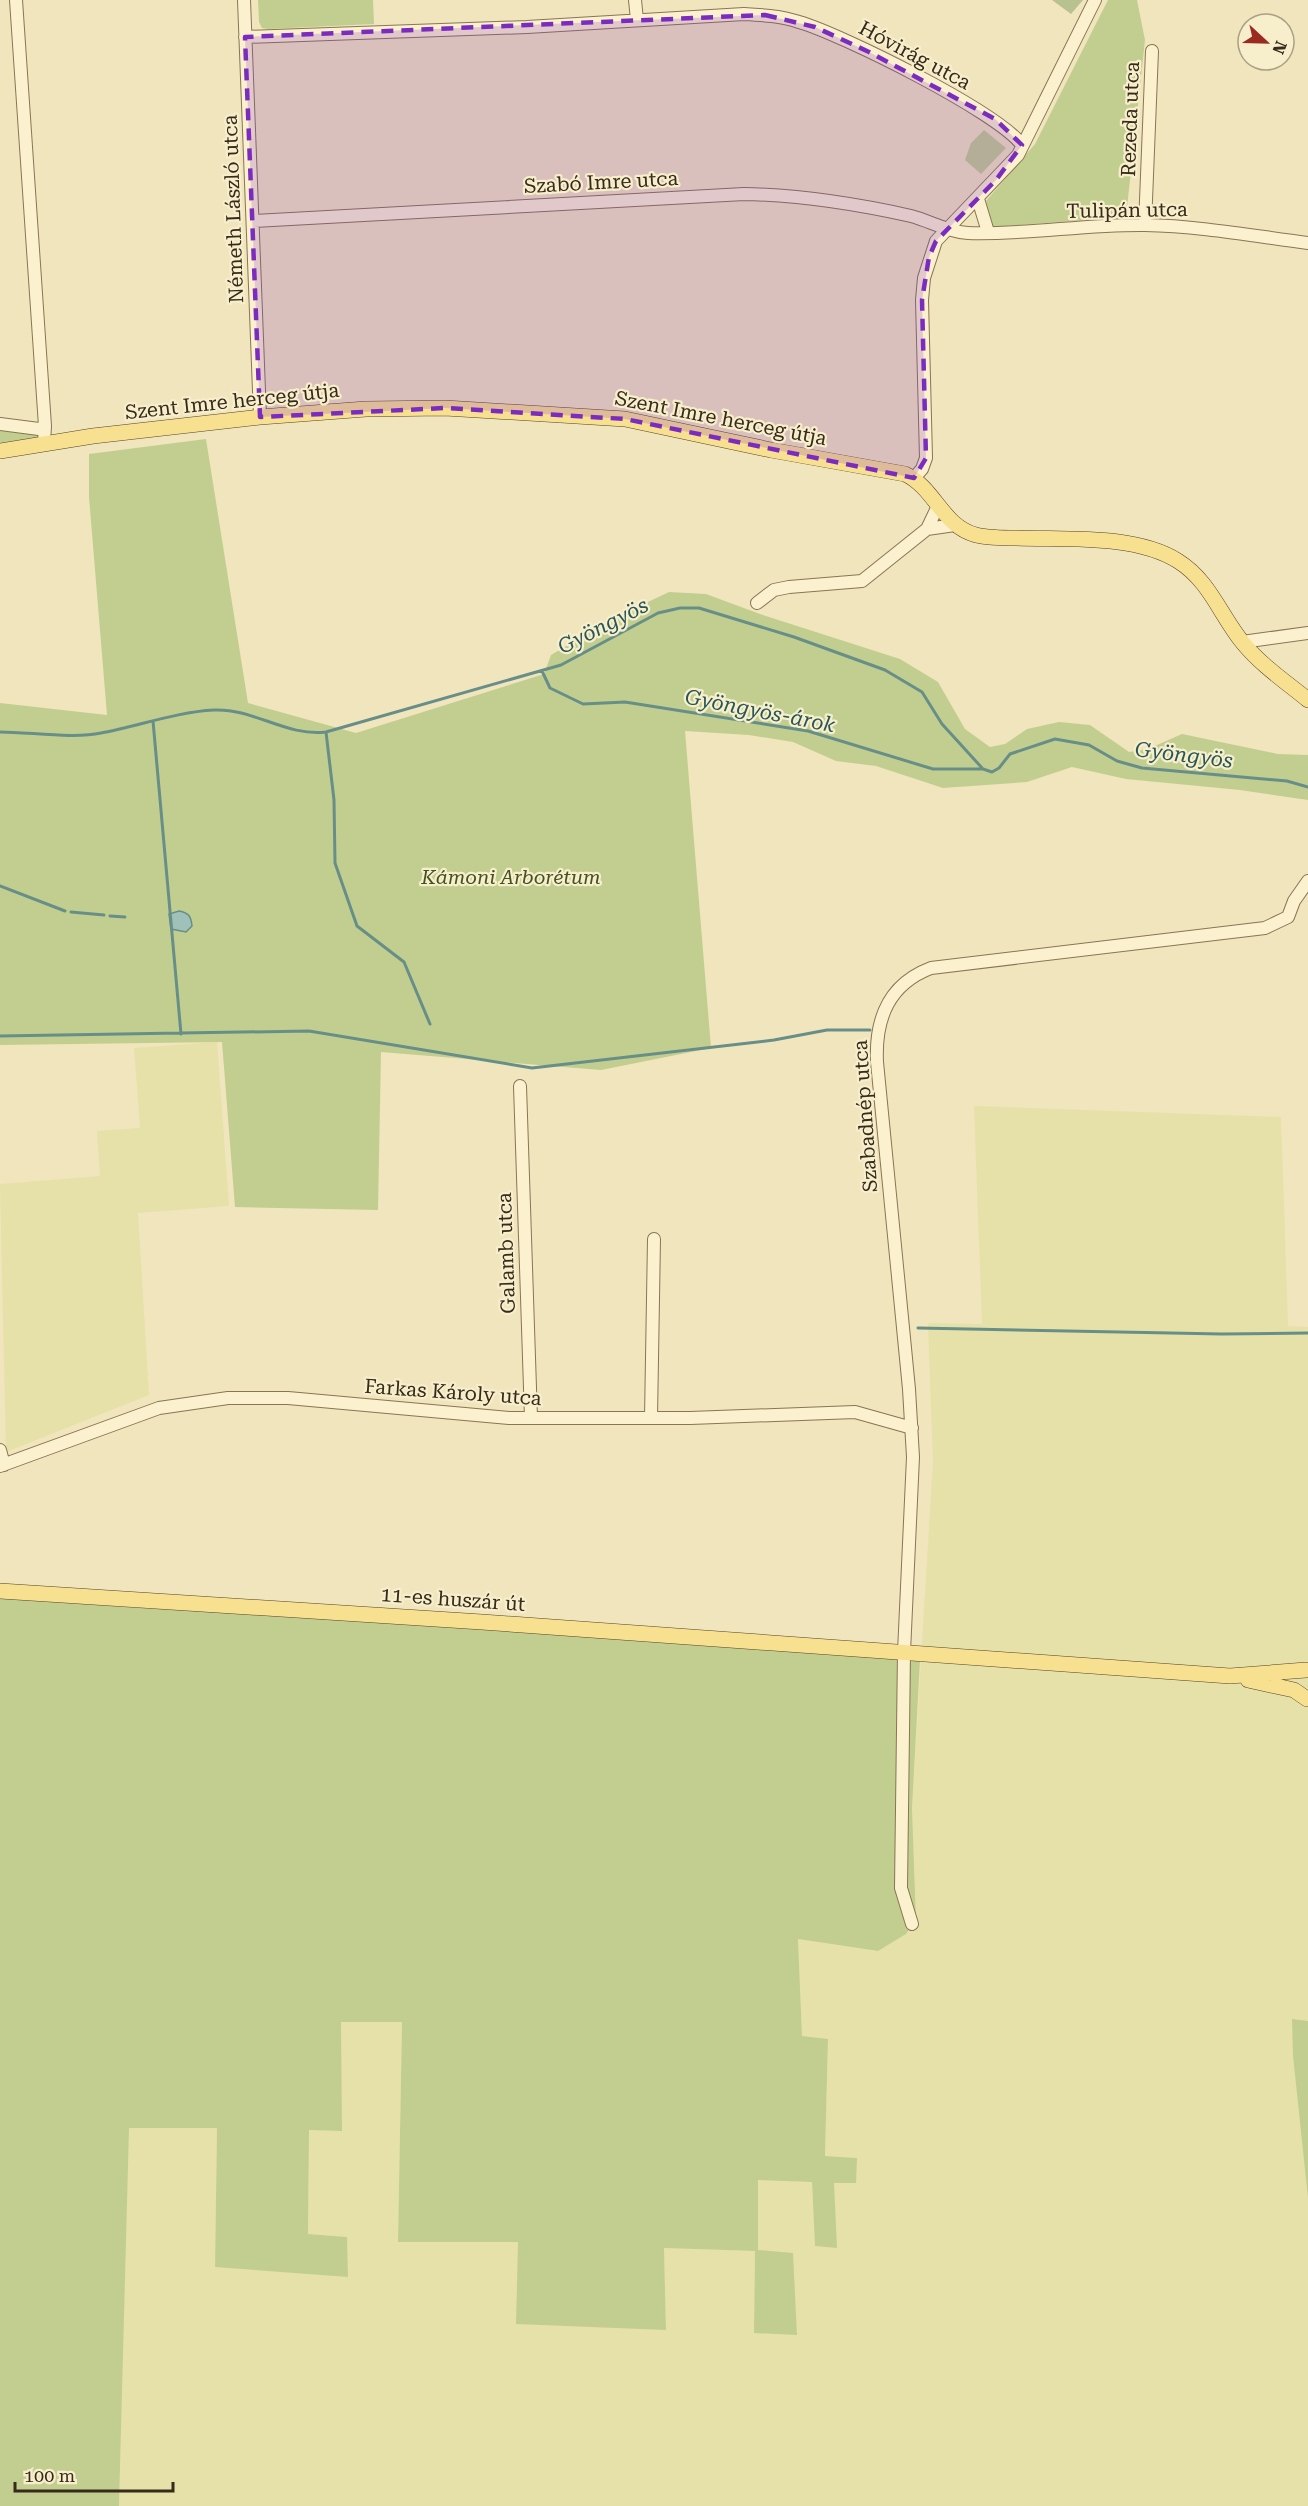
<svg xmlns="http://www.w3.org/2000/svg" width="1308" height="2506" viewBox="0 0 1308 2506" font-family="'Roboto Serif',serif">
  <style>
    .farmland { fill: #e6e1a9 }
    .green { fill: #c2ce8f }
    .cemetery { fill: #b8c290 }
    .water { fill: #a0c1ba; stroke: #678f88; stroke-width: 1.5 }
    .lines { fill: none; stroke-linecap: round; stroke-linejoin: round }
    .stream { stroke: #678f88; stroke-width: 3 }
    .minor-casing { stroke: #887554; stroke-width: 14 }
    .major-casing { stroke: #554229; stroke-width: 16 }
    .minor { stroke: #fbf1cf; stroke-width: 12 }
    .major { stroke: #f7e090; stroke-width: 15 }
    .marked { fill: #7b2cbf; fill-opacity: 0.2; stroke: #7b2cbf; stroke-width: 4.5; stroke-dasharray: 12 8; stroke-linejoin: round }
    .labels { text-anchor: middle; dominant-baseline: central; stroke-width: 4.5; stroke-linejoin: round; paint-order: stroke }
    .street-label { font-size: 20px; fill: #372a1a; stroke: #f7eecc }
    .park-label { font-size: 20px; font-style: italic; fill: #435420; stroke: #f7eecc }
    .water-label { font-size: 21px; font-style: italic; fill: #285657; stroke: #f7eecc }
  </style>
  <rect width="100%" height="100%" fill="#f0e5bc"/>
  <path class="farmland" d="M217 1042 229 1206 138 1213 149 1395 6 1452 0 1184 100 1176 97 1131 140 1128 134 1048Z
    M974 1106 1281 1117 1288 1326 1308 1327V2506H119L128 2128H217L215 2267 347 2237 308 2234 309 2129 342 2130 340 2022 402 2021 398 2241 518 2242 666 2329 664 2248 755 2251 754 2333 758 2251V2180L812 2182 815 2246 834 2182 857 2158 825 2156 828 2039 802 2037 798 1939 878 1951 916 1919 912 1809 933 1461 928 1323 982 1324Z"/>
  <path class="green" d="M258 0H373L374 24 268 29 262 28 259 22Z
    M1108 0H1137L1145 40 1126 217 992 227 986 201 1035 144Z
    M984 130 1006 148 981 174 965 160 971 143Z
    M0 425 39 429 41 440 0 446Z
    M206 439 248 703 356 733 544 674 551 655 612 619 669 592 706 594 760 614 900 659 938 682 965 729 990 747 1005 744 1027 729 1059 722 1090 725 1129 752 1148 749 1182 734 1278 754 1308 755V800L1240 790 1126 779 1072 767 1027 782 943 788 876 766 836 761 793 742 749 735 685 731 711 1048 601 1070 381 1052 378 1210 235 1207 222 1042 0 1045V703L107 715 89 497V454Z
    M0 1598 141 1608 361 1617 920 1660 912 1809 916 1919 906 1934 878 1951 798 1939 802 2036 828 2039 825 2156 857 2158 856 2183H834L837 2248 815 2246 812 2182 758 2180V2250L793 2253 797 2335 754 2333 755 2251 664 2248 666 2330 516 2324 518 2242H398L402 2022H341L342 2131 309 2130 308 2234 347 2237 348 2277 215 2267 217 2128H129L119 2506H0Z
    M1292 2019 1308 2021V2198L1293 2056Z"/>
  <path class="cemetery" d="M1052 0H1083L1071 14Z"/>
  <path class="water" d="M179 911C189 913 191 916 192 926L186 932 171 929 169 914Z"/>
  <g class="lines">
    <path class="stream" d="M542 671 550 688 583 704 625 702 808 731 933 769H983
      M153 721 181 1034
      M0 732C29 732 74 739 101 733 139 726 176 712 214 710 253 708 287 737 326 732L561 665 658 613 680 608H699L794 637 885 670 922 692 942 724 983 769 992 772 999 768 1010 754 1055 739 1089 745 1117 761 1142 768 1287 781 1308 787
      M326 732 334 800 335 863 357 926 404 962 430 1024
      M0 886 65 911
      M71 912 104 915
      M110 916 125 917
      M0 1036 309 1031 532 1068 774 1040 827 1030H870
      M918 1328 1222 1334 1308 1333"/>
    <g class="minor-casing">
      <path id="minor" d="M16 0 45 426 44 443
        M244 0 260 417
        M635 0 637 20
        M245 37 527 27 744 14C763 15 781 16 799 22 841 34 998 112 1022 145
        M978 199 988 232
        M254 221 744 194C800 195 857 204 911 216 930 221 948 232 968 233 1027 235 1086 224 1145 225 1199 226 1254 236 1308 243
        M1145 225 1152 51
        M0 424 39 429 45 426
        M914 478 922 469 926 458 922 300 924 278 936 241 1018 155 1095 0
        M927 529 938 506
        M757 603 774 590 789 587 862 581 927 529 955 525
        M1242 642 1308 633
        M520 1086 531 1418
        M651 1418 654 1239
        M0 1450 4 1465
        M0 1466 159 1408 228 1398H288L509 1418H690L855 1412 912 1428
        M912 1924 901 1888 904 1652 913 1457 909 1389 877 1062C875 1018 889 984 931 968L1265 928 1288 917 1294 901 1308 881"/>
    </g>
    <g class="major-casing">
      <path id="major" d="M0 451 93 436 260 417 366 409 445 408 625 419 771 450 905 474C935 488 942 526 976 535 989 538 1003 538 1017 538 1066 540 1135 534 1178 561 1210 581 1220 615 1243 643 1261 665 1286 682 1308 700
        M0 1591 482 1622 1230 1676 1306 1670
        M1248 1680 1294 1690 1307 1699"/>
    </g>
    <use href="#minor" class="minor"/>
    <use href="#major" class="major"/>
  </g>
  <path class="marked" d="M765 15 815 27 869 52 995 119 1022 145 996 180 936 241 929 257 922 300 926 458 914 478 625 419 445 408 260 417 245 37Z"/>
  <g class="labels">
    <g class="street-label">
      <text transform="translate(915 55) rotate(28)">Hóvirág utca</text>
      <text transform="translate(1130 119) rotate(-88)">Rezeda utca</text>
      <text transform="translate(601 182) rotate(-3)">Szabó Imre utca</text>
      <text transform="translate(233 209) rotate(-92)">Németh László utca</text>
      <text transform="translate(1127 210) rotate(-1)">Tulipán utca</text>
      <text transform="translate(232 401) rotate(-6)">Szent Imre herceg útja</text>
      <text transform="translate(721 418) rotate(11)">Szent Imre herceg útja</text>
      <text transform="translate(865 1116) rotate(-94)">Szabadnép utca</text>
      <text transform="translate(506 1253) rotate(-92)">Galamb utca</text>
      <text transform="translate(453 1392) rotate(4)">Farkas Károly utca</text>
      <text transform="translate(453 1599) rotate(4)">11-es huszár út</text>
    </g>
    <g class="park-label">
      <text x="511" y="877">Kámoni Arborétum</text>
    </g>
    <g class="water-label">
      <text transform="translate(603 626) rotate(-27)">Gyöngyös</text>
      <text transform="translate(760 711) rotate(11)">Gyöngyös-árok</text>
      <text transform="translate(1184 755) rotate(7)">Gyöngyös</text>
    </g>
  </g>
  <g transform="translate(1266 42) rotate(112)"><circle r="28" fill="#f7eecc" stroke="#aaa085" stroke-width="1.5"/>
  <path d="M0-4.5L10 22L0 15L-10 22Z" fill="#9b2a21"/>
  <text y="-9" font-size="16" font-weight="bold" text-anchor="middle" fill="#372a1a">N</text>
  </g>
  <path d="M15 2482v9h158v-9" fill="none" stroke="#372a1a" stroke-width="3"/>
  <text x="24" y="2482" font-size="18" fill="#372a1a" stroke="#f7eecc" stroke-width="4.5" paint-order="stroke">100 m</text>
</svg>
